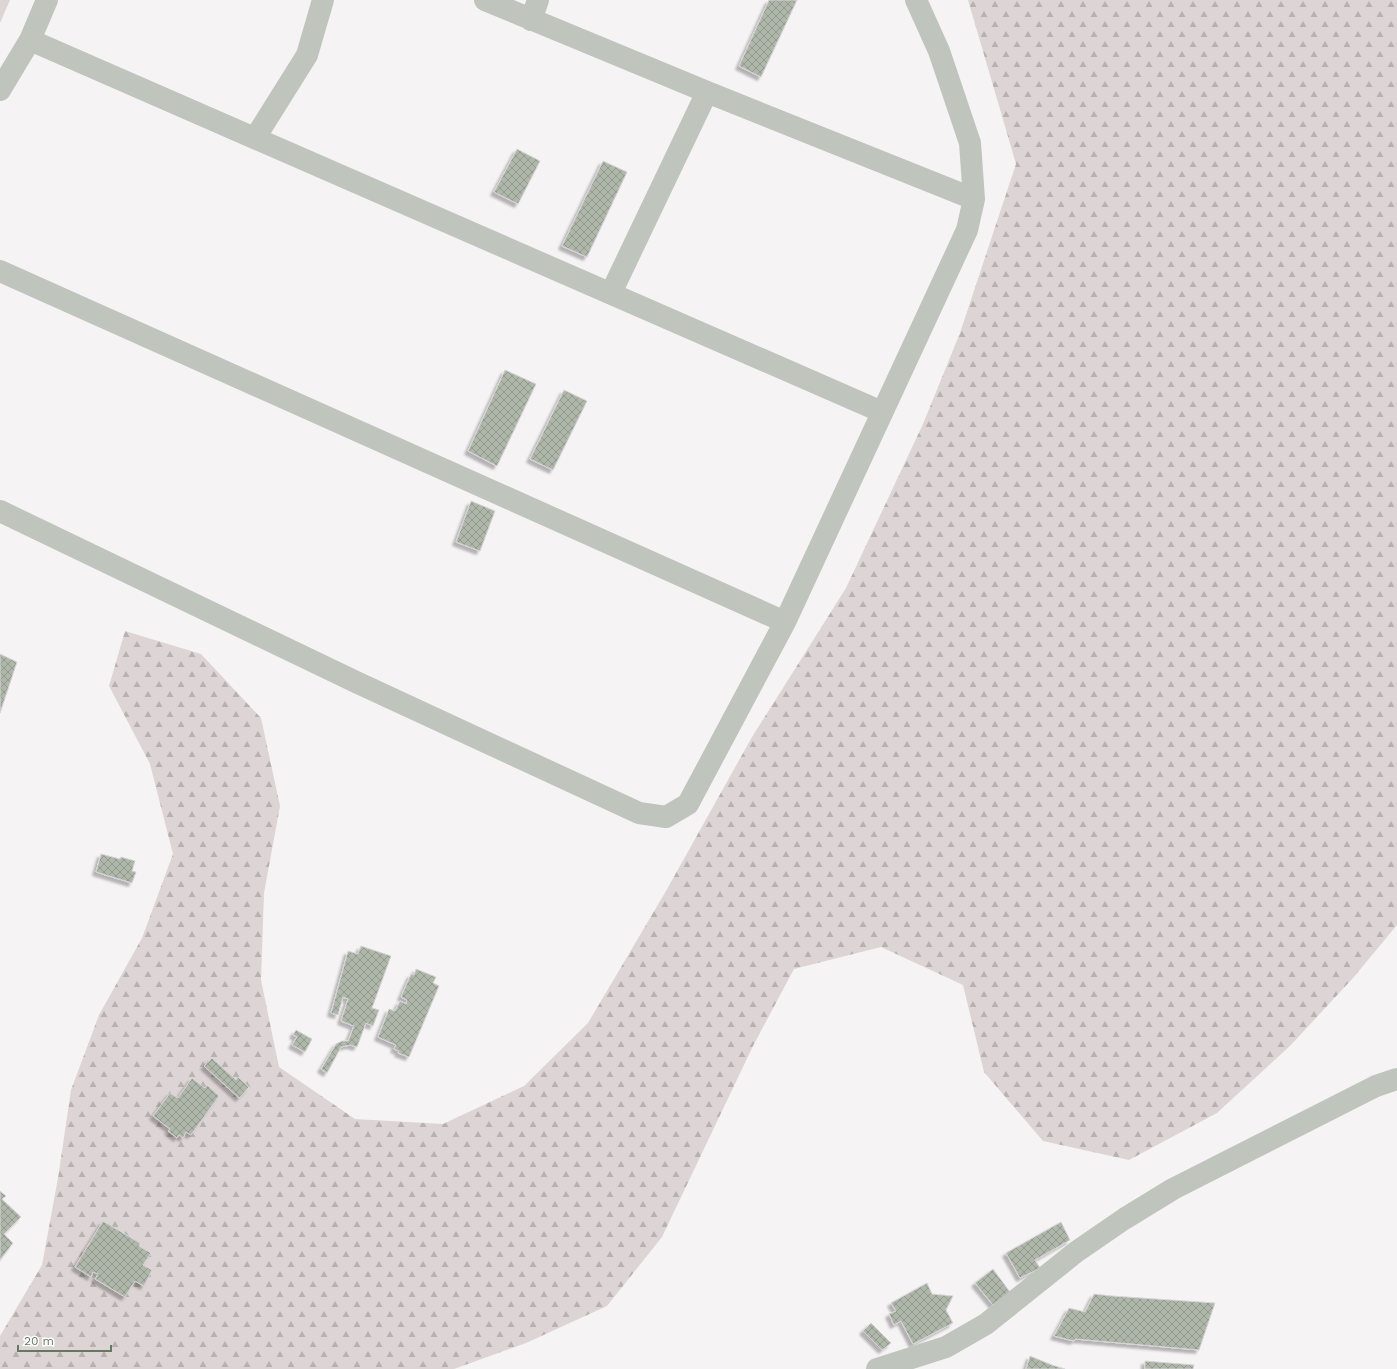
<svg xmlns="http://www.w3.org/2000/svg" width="1397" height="1369" viewBox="0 0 1397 1369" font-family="'Work Sans',sans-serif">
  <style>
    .green { fill: #ddd4d5 }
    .forest { fill: url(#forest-firs) }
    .building { fill: url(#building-cross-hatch); stroke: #d7d5d7; filter: url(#shadow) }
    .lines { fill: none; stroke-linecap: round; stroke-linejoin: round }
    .minor { stroke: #bfc5bc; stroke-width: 22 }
  </style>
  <defs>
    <pattern id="forest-firs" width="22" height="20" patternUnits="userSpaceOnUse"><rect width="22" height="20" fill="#ddd4d5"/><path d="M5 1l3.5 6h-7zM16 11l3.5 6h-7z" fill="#b7b1b0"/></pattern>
    <pattern id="building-cross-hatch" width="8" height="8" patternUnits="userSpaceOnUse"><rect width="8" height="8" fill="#afb7aa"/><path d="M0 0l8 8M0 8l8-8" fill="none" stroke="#929a8e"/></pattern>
    <filter id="shadow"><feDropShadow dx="-3.5" dy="3.5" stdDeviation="1" flood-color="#0004"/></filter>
  </defs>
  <rect width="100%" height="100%" fill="#f6f3f5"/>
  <path class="green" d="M0 0H10L0 23Z"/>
  <path class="forest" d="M968 0H1397V925L1353 978 1290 1046 1217 1113 1129 1160 1043 1141 984 1072 963 985 881 947 794 969 753 1046 662 1237 607 1306 526 1343 454 1369H0V1336L42 1265 58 1178 71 1090 99 1015 142 938 173 854 150 764 109 686 125 631 201 654 261 718 280 806 264 893 261 980 279 1067 355 1119 443 1124 524 1086 588 1023 666 891 752 737 846 588 923 424 960 333 1016 164Z"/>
  <path class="building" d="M769 0H797L761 77 739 66Z
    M517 149 540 161 518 204 494 192Z
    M603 161 627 172 587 257 562 246Z
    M505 370 536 384 497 466 468 451Z
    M564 390 587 401 553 470 530 459Z
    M471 501 495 511 480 551 456 542Z
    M0 654 17 662 0 713Z
    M101 854 120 859 121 857 135 861 132 871 136 872 132 883 96 872Z
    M361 946 391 956 372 1008 379 1010 373 1026 366 1023 357 1047 350 1045 341 1047 327 1073 321 1069 336 1044 342 1041H348L354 1026 341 1021 348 999 343 997 338 1015 331 1013 348 951 358 954Z
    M416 969 436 977 433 983 439 986 409 1057 398 1053 399 1051 394 1049 396 1045 378 1037 389 1009 395 1011 400 1001 406 1004 407 1000 401 997 411 974 414 975Z
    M296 1030 312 1039 305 1052 292 1045 297 1037 293 1035Z
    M212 1058 236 1080 238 1077 249 1087 239 1098 204 1066Z
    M192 1078 205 1088 207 1085 219 1096 191 1135 186 1132 183 1138 179 1135 177 1138 168 1131 170 1129 153 1116 170 1093 178 1098Z
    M0 1191 6 1196 2 1199 21 1217 4 1234 13 1243 0 1260Z
    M103 1221 140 1243 139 1246 151 1253 143 1265 152 1270 144 1286 135 1281 125 1297 95 1279 98 1274 93 1272 91 1277 75 1267Z
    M1061 1222 1070 1240 1035 1260 1040 1268 1020 1278 1006 1253Z
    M993 1269 1010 1292 993 1305 975 1283Z
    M927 1283 932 1294 953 1296 946 1310 953 1323 913 1344 901 1321 894 1325 889 1314 896 1311 891 1303Z
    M1094 1294 1112 1296 1215 1303 1199 1350 1075 1339 1074 1341 1054 1336 1069 1308 1085 1312Z
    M871 1323 891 1343 882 1350 863 1331Z
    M1030 1356 1052 1365 1065 1369H1026Z
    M1145 1361 1194 1365 1193 1369H1145Z"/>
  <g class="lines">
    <path class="minor" d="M485 0 707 92 974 199
      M531 20 538 0
      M30 40 882 412
      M0 90 30 40 47 0
      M255 138 307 55 323 0
      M0 271 785 622
      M611 293 707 92
      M0 511 356 682 639 813 666 817 688 804 785 622 967 230 974 199 970 143 939 51 916 0
      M877 1369 946 1347 986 1324 1076 1252 1124 1219 1173 1189 1376 1086 1397 1079"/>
  </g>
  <path d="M18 1345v6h93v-6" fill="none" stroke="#66785e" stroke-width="2"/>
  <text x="24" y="1345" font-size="12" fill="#66785e" stroke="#ffffff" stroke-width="3" paint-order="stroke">20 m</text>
</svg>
